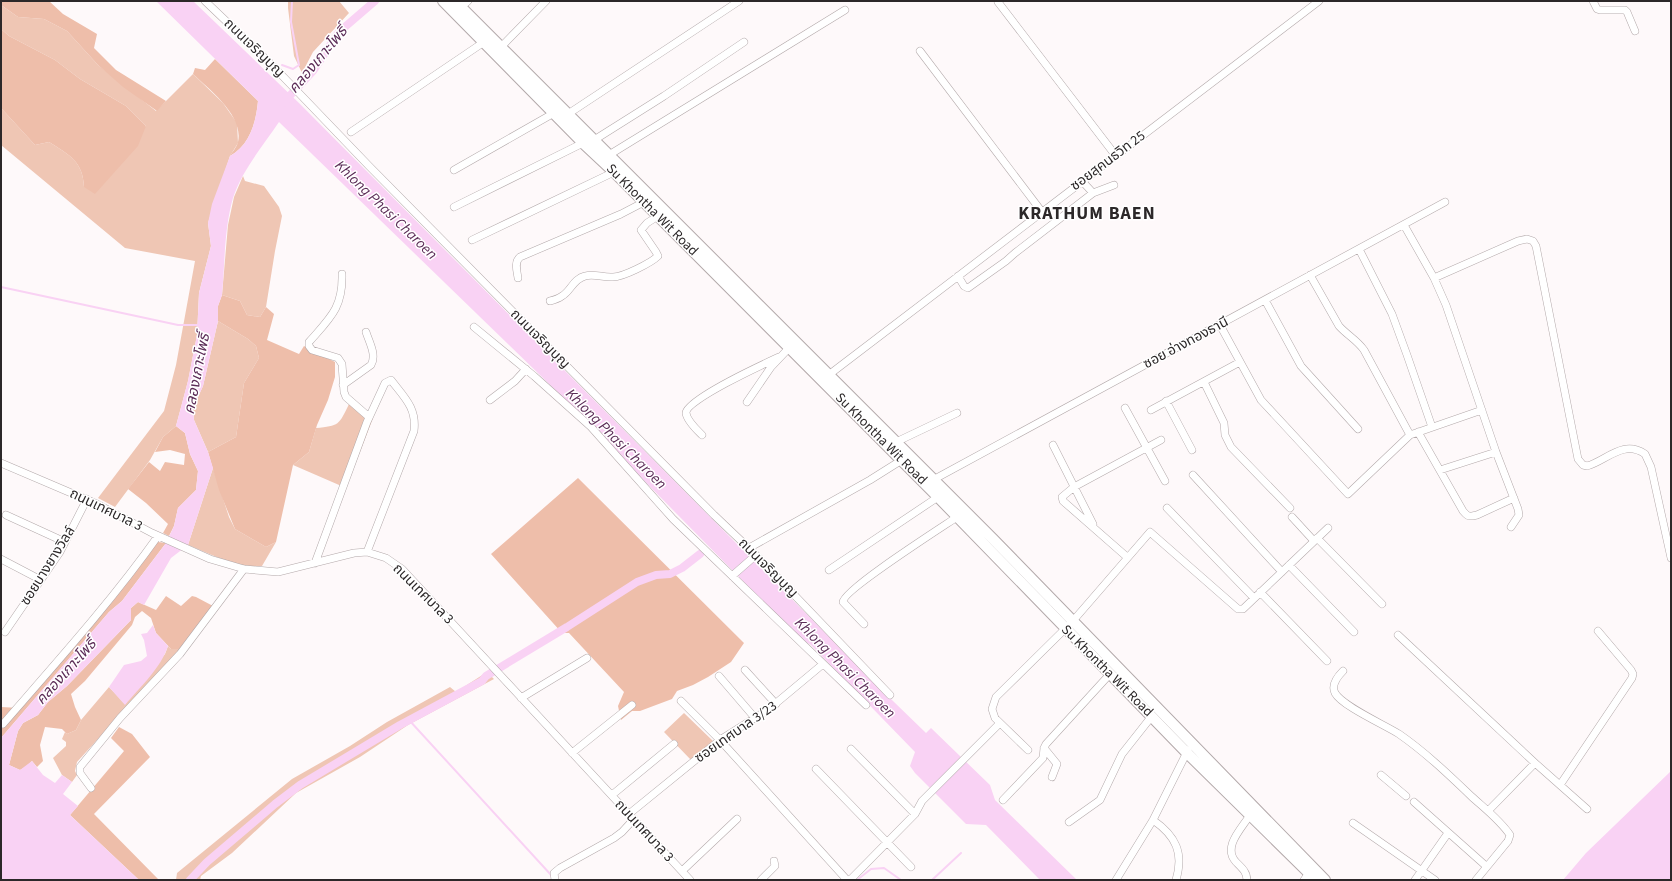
<svg xmlns="http://www.w3.org/2000/svg" width="1672" height="881" viewBox="0 0 1672 881" font-family="'Source Sans 3','Noto Sans Thai',sans-serif">
  <style>
    .green { fill: #efc6b4 }
    .forest { fill: #eebeaa }
    .water { fill: #f9d2f4 }
    .lines { fill: none; stroke-linecap: round; stroke-linejoin: round }
    .stream { stroke: #f9d2f4; stroke-width: 2 }
    .canal { stroke: #f9d2f4; stroke-width: 8 }
    .street-casing { stroke: #b3a9aa; stroke-width: 8 }
    .secondary-casing { stroke: #b3a9aa; stroke-width: 12 }
    .street { stroke: #fff; stroke-width: 7 }
    .secondary { stroke: #fff; stroke-width: 10 }
    .labels { text-anchor: middle; dominant-baseline: central; stroke-width: 3; stroke-linejoin: round; paint-order: stroke }
    .street-label { font-size: 14px; fill: #2c2829; stroke: #fff }
    .water-label { font-size: 15px; font-style: italic; fill: #5c2d58; stroke: #fff }
    .district-label { font-size: 18px; font-weight: bold; letter-spacing: 1px; fill: #2c2829; stroke: #fff }
  </style>
  <rect width="100%" height="100%" fill="#fef9fa"/>
  <path class="green" d="M288 1H339L349 13 313 52 302 73 294 56 288 8Z
    M1 5 18 17 44 19 67 31 98 65 156 111 193 74 223 103 237 123 238 143 230 156 208 223 211 246 199 293 197 335 188 381 176 426 163 437 150 460 115 507 98 498 164 411 176 365 195 261 125 248 1 145V108L35 145 49 142C69 155 83 161 84 187L146 126 126 106 80 79 55 60 9 36 1 29Z
    M243 176 245 181 264 186 279 207 282 216 275 251 266 307 260 317 247 315 240 301 222 295 228 225 234 197Z
    M218 321 248 339 256 346 259 358 244 383 236 437 208 452 194 420 193 408 203 386Z
    M349 404 373 418 346 488 293 465 309 452 316 428C339 426 339 425 349 404Z
    M213 468 229 517 235 529 266 547 276 542 262 566C237 569 211 554 188 545Z
    M168 646 171 649H180L77 762 75 771 77 775 72 782 62 775 53 758 66 746V742L62 739 65 732 67 734 76 730 81 720 109 687 125 704 165 654Z
    M487 672 494 679 408 725 360 757 296 793 232 853 201 876 200 880H176L177 873 292 779 350 746 387 722 450 687 456 692Z
    M684 713 713 741 691 760 664 732Z"/>
  <path class="forest" d="M1 1H49L63 14 97 34 94 48 116 70 166 101 157 111 123 87 98 65 67 31 44 19 18 17 1 5Z
    M1 29 9 36 55 60 80 79 126 106 146 126 138 146 95 194 84 187C83 161 69 155 49 142L35 145 1 108Z
    M215 59 258 101C256 122 250 145 230 156 232 152 237 147 238 142 244 116 210 90 193 74L195 68 205 70Z
    M222 295 240 301 247 315 260 317 266 307 274 314 267 340 299 354 304 346 335 362V377L328 400 317 425 309 452 293 465 276 542 266 547 235 529 219 490 208 452 236 437 244 383 259 358 256 346 248 339 218 321V306Z
    M176 426 185 433 190 454 198 471 196 490 178 508 174 526 169 536 163 533 168 524 146 503 128 489 149 462 160 471 165 462 184 465 185 454 170 450 155 452 163 437Z
    M578 478 744 643 731 662 708 677 693 685 677 691 672 699 640 711H632L621 720 618 706 624 692 569 633H562L491 554Z
    M158 542 166 543 122 601 109 612 1 738V707L20 708Z
    M166 596 181 606 192 596 196 597 213 606 180 649H171L156 633 151 618 142 611 135 617 132 625 85 681 71 694 75 707 81 720 76 730 67 734 62 729 45 727 40 745 43 761 37 767 32 761 26 767 20 770 9 765 18 731 23 723 38 715 48 702 67 686 131 620V608L138 602 156 610Z
    M119 727 132 734 150 757 94 814 159 880H139L70 815 124 751 111 738Z"/>
  <path class="water" d="M156 1H193L299 103 892 700 926 733 931 728 990 785 995 800 1077 880H1040L986 825 966 824 915 773 910 766 915 752 811 645 799 638 543 378 279 122C263 146 242 170 233 198 224 229 225 263 222 295L218 306V321L203 386 193 408 194 420 208 452 213 468 188 545 171 558 144 605 138 602 131 608V620L67 686 48 702 38 715 23 723 18 731 9 765 20 770 32 761 43 775 55 783 62 775 72 782 63 794 78 806 70 815 139 880H1V738L109 612 122 601 166 543 174 526 178 508 196 490 198 471 190 454 185 433 176 426 188 381 197 335 199 293 211 246 208 223 212 204 230 156C250 145 256 122 258 101Z
    M153 625 156 633 168 646C161 668 140 687 125 705L109 687 124 665 141 661 147 656 144 640 141 634 147 633Z
    M1671 771V880H1563L1586 853Z"/>
  <g class="lines">
    <path class="stream" d="M282 65 293 69 299 65 291 22 292 1
      M1 287 178 325H200
      M409 720 552 876
      M857 880 871 869 884 868 901 880
      M932 880 961 853"/>
    <path class="canal" d="M283 103 313 71 339 32 375 1
      M190 880 207 862 275 804 300 785 400 725 482 681 486 676 567 627 637 582 656 575 670 574 682 568 700 554"/>
    <g class="street-casing">
      <path id="street" d="M205 1 270 63 369 166 714 515 756 555 890 695
        M1593 1 1597 9 1600 10H1625L1627 12 1635 31
        M998 2 1116 156
        M461 7 468 1
        M501 47 546 1
        M920 51 1042 212
        M568 114 739 1
        M351 132 484 42
        M591 142 664 96 744 42
        M609 155 845 10
        M454 170 554 113
        M1082 181 1093 193 1114 185
        M454 207 583 143
        M1404 225 1434 278 1446 305 1496 452 1518 509 1519 515 1511 527
        M472 240 614 172
        M1359 249 1392 314 1407 355 1432 427
        M342 274C343 308 330 318 309 342V346L312 350 338 358 342 364 344 392 346 397 369 417
        M1310 275 1339 326C1347 335 1357 340 1364 350L1410 435
        M958 276 964 286 968 288 1006 261 1015 253 1093 193
        M518 278C517 271 514 262 520 257L621 214 644 202
        M1434 278 1518 241 1527 239 1533 241 1536 246 1578 459 1583 465 1587 466C1606 461 1623 439 1645 454L1651 467 1671 558
        M1265 300 1301 366 1358 429
        M550 301C554 300 558 299 562 296 571 291 573 279 585 276 594 273 603 278 613 277 623 277 651 263 658 256L656 252 641 230 647 223 658 216
        M1220 325 1261 400 1348 494 1410 435 1482 410
        M474 327 534 376 591 427 673 519 866 705
        M826 377 1319 1
        M1204 382 1224 423 1225 435 1231 447 1290 508
        M343 385 371 365C377 355 369 342 366 332
        M490 400 515 381 526 369
        M1166 401 1192 450
        M747 402 771 367 789 348
        M1125 408 1165 481
        M1151 410 1240 362
        M1418 432 1463 511C1468 517 1469 517 1477 515L1514 498
        M702 435C697 430 687 421 686 413 685 400 766 363 779 357
        M896 442 957 413
        M1053 445 1093 524
        M1 463 97 504 152 533 210 559 244 569 278 572 354 553 367 552 386 558 402 569 690 880
        M1440 470 1496 452
        M1193 475 1282 572
        M931 481 1445 202
        M1167 508 1254 598
        M6 515 65 542
        M1292 517 1314 541
        M1317 538 1382 604
        M749 548 870 480 905 458
        M1127 557 1063 501 1062 497 1074 487 1161 440
        M1 559 41 580
        M315 563 367 422 385 383 391 380C404 397 417 408 414 431L367 552
        M1289 565 1354 632
        M829 570 938 497
        M732 576 756 555
        M1260 592 1327 661
        M864 624 843 602C843 590 944 526 960 515
        M5 632 60 552 87 499
        M1398 635 1535 763 1488 811
        M745 670 776 704
        M1343 671C1337 677 1331 685 1335 693 1342 706 1385 725 1399 734 1425 752 1448 774 1471 796 1484 808 1500 820 1510 835L1508 841 1476 880
        M719 676 755 718
        M521 698 587 658
        M681 701 720 740 847 880
        M3 724C56 663 111 602 158 536
        M1044 748 1057 764 1052 777
        M851 749 915 814
        M1028 750 995 718 992 709 996 697 1072 622 1150 532 1238 609H1243L1328 528
        M572 753 632 705
        M1535 763 1587 809
        M816 769 911 867
        M1381 775 1406 796
        M1560 785 1632 678 1633 674 1631 670 1598 631
        M91 788 80 773V767L120 718 180 654 244 569
        M612 795 674 744
        M1003 800 1043 758 1044 748 1046 744 1110 674
        M1414 802 1486 866
        M629 814 720 740 769 709 823 664
        M1153 820C1176 836 1184 853 1176 880
        M1069 822 1100 800 1122 754 1152 716
        M1353 823 1435 880
        M682 871 737 819
        M555 880 554 873 560 868 614 838 622 832 634 819
        M761 880 775 866 774 861
        M850 880 915 814 922 801 1000 723
        M1116 880 1153 820 1188 750
        M1247 880C1247 872 1242 868 1236 862 1222 847 1242 828 1250 815
        M1304 880 1311 870
        M1415 880 1448 833"/>
    </g>
    <g class="secondary-casing">
      <path id="secondary" d="M443 1 583 143 614 172 938 497 1187 753 1316 880
        M455 1 993 539 1325 880"/>
    </g>
    <use href="#street" class="street"/>
    <use href="#secondary" class="secondary"/>
  </g>
  <g class="labels">
    <g class="street-label">
      <text transform="translate(254 48) rotate(44)">ถนนเจริญบุญ</text>
      <text transform="translate(1108 161) rotate(-37)">ซอยสุคนธวิท 25</text>
      <text transform="translate(652 210) rotate(45)">Su Khontha Wit Road</text>
      <text transform="translate(540 339) rotate(45)">ถนนเจริญบุญ</text>
      <text transform="translate(1186 343) rotate(-28)">ซอย อ่างทองธานี</text>
      <text transform="translate(881 439) rotate(45)">Su Khontha Wit Road</text>
      <text transform="translate(106 510) rotate(26)">ถนนเทศบาล 3</text>
      <text transform="translate(48 566) rotate(-58)">ซอยบางยางวิลล์</text>
      <text transform="translate(768 568) rotate(45)">ถนนเจริญบุญ</text>
      <text transform="translate(423 594) rotate(45)">ถนนเทศบาล 3</text>
      <text transform="translate(1107 671) rotate(45)">Su Khontha Wit Road</text>
      <text transform="translate(736 732) rotate(-35)">ซอยเทศบาล 3/23</text>
      <text transform="translate(644 831) rotate(47)">ถนนเทศบาล 3</text>
    </g>
    <g class="water-label">
      <text transform="translate(318 60) rotate(-50)">คลองเกาะโพธิ์</text>
      <text transform="translate(386 210) rotate(44)">Khlong Phasi Charoen</text>
      <text transform="translate(197 374) rotate(-79)">คลองเกาะโพธิ์</text>
      <text transform="translate(616 439) rotate(45)">Khlong Phasi Charoen</text>
      <text transform="translate(845 668) rotate(45)">Khlong Phasi Charoen</text>
      <text transform="translate(66 672) rotate(-48)">คลองเกาะโพธิ์</text>
    </g>
    <g class="district-label">
      <text x="1087" y="213">KRATHUM BAEN</text>
    </g>
  </g>
  <rect width="1672" height="881" fill="none" stroke="#2c2829" stroke-width="4"/>
</svg>
